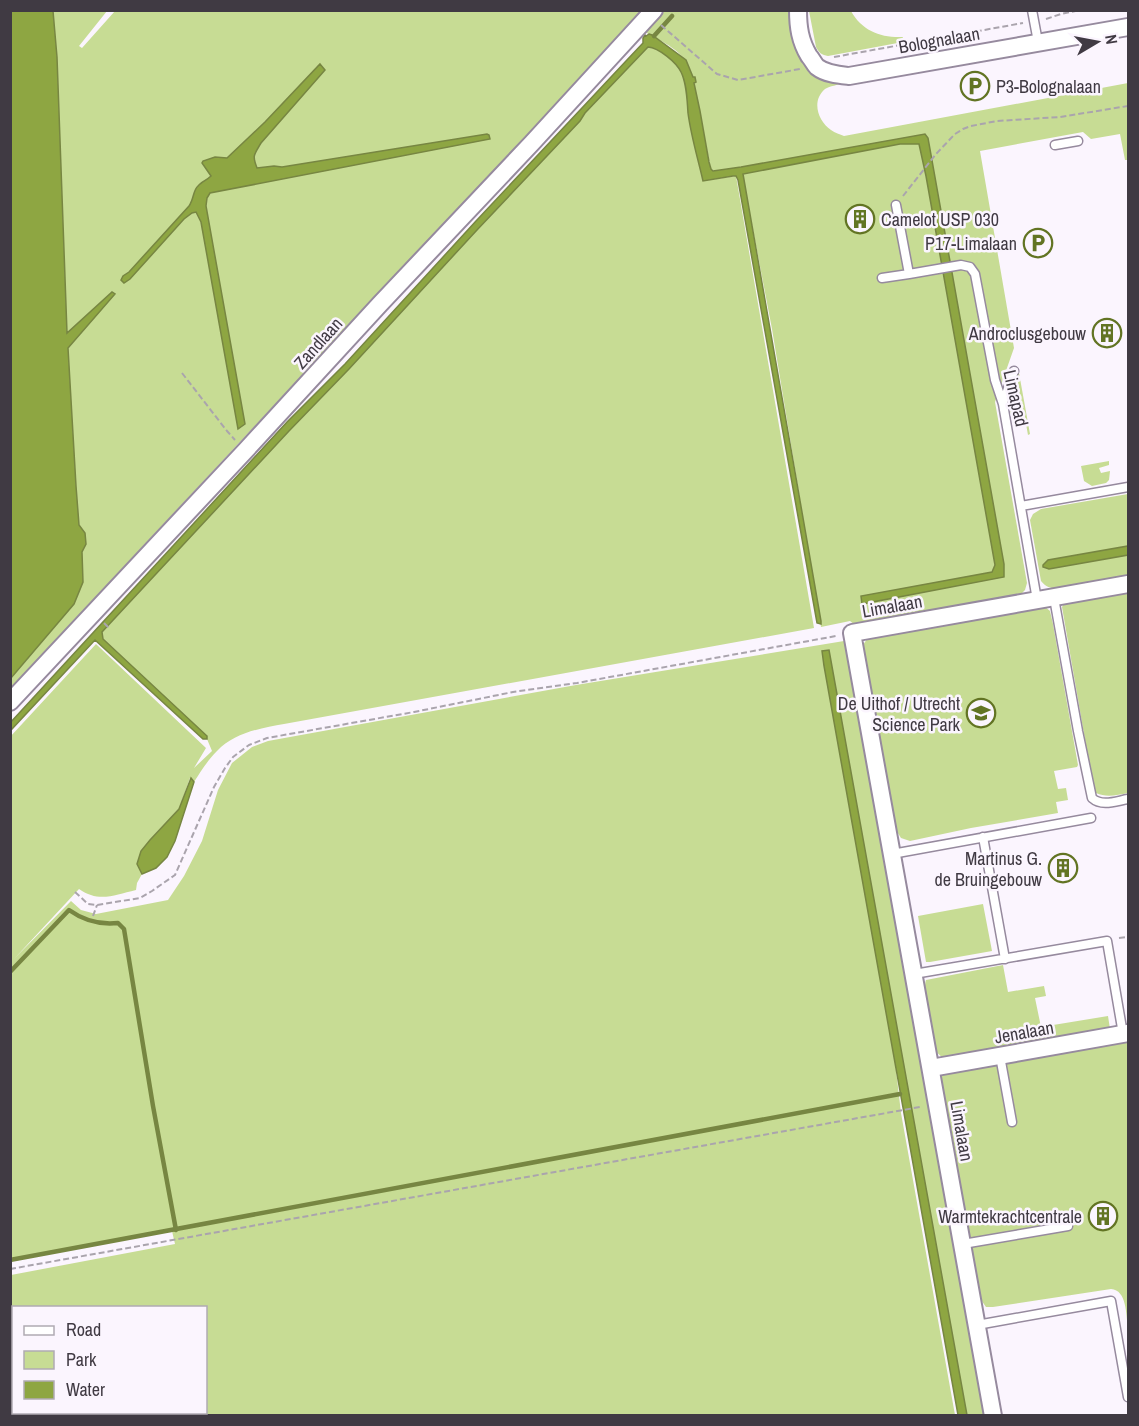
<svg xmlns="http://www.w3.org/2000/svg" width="1139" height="1426" viewBox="0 0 1139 1426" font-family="'Archivo Narrow',sans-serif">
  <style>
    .green { fill: #c7dc94; fill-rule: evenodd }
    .water { fill: #8ea642; stroke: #778642; stroke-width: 1.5 }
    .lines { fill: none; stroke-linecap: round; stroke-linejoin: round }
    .stream { stroke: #778642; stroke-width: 4.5 }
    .lane-casing { stroke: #968a9e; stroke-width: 11 }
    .street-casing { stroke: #968a9e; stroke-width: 20 }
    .path { stroke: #aaa4ad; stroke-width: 2; stroke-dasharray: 6 3; stroke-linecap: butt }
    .lane { stroke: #fff; stroke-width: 8 }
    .street { stroke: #fff; stroke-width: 16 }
    .labels { text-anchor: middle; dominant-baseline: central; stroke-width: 5; stroke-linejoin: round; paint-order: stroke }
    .street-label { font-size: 18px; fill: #403a43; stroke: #fbf5fe }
    .poi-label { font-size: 18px; fill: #403a43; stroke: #fbf5fe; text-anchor: end }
  </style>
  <rect width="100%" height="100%" fill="#fbf5fe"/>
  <path class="green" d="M53 11H107L79 46 82 48 115 11H646L532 133 373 299 11 688 10 678 27 660 76 486 67 333 57 57Z
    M659 11H792L796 44 843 83C838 85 830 86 825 89 811 101 818 121 831 130 835 133 840 134 844 136L1128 83V160H1125L1120 134 1091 139 1083 132 980 151 1014 348 995 402 1027 583 1025 590 1019 596 855 625 850 621 821 627 772 329 741 167 715 171 711 169C705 143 702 116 695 90 693 81 692 71 687 63 677 47 657 39 641 30Z
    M809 11H851C862 31 881 38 903 37V42L828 56C822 55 819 53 816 47Z
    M648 47C659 48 676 62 681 71 687 83 687 99 688 112 691 135 698 158 703 181L736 176 814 628 284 724C261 728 234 733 217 751 208 760 201 771 194 782L190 778 179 809 150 840 137 864 142 874 137 883 136 890C114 895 99 903 79 889L14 959 71 901 81 910 96 914 168 900 184 876 202 841 218 790 232 763 252 747 268 741 576 685 844 641 849 644 987 1415H967L906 1078 894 1053 901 1113 955 1415H11V1275L175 1244 172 1231 11 1259 10 737 96 644 206 748 194 768 212 751 207 739V736L103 639 102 632 289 431 349 369 477 230 580 121 585 113ZM14 1308H206V1412H14Z
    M1017 373H1019L1030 434 1028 435 1024 413 1011 415 1009 400Z
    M1109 461V465L1099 468 1101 473 1110 471 1109 480 1106 483 1092 486 1084 481 1081 466Z
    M1128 494V576L1058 589C1050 588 1046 587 1041 581L1030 520 1033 514 1041 509Z
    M1128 590V793C1117 795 1107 798 1096 793L1093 786 1062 607 1065 602Z
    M1043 605 1050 611 1053 624 1078 765 1077 767 1054 771 1058 789 1066 788 1068 800 1056 802 1058 813 971 828 910 841 901 838 896 830 863 645 869 636Z
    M983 904 992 951 930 962H926L918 916Z
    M1003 965 1008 992 1044 986 1046 996 1035 998 1041 1027 1108 1016 1110 1029 943 1058C940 1055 935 1052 934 1047 929 1034 922 992 926 980Z
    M1128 1038V1328C1126 1315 1127 1290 1111 1289L993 1307H986L979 1297 941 1077 946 1071Z"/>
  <path class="water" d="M11 10 53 11 57 57 67 333 112 292 115 294 68 348 76 486 79 525 85 533 86 544 82 552 83 582 74 604 11 678Z
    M649 34 652 35 686 60 693 77H695L696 82 694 83 700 111 709 162 711 169 713 171 741 167 925 134 928 138 1004 564V577L862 604 861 596 992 572 995 565 926 176 919 144H900L743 174 821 621V624L817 623 738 180 736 176H733L703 181C698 159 691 136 688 113 687 100 687 84 681 72 676 62 659 48 648 47L585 113 580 121 477 230 349 369 289 431 102 632 103 639 207 736V739H203L95 640 11 730 10 723 287 422 345 364 476 221 626 61 643 43V38L645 35 646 36Z
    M320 64 325 70 261 143C254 155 252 155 257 168L274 166 282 167 487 134 489 135 490 139 210 193 207 198 206 206 245 424 238 429 201 222 196 212 192 213 184 219 130 279 124 283 121 280 123 276 129 272 189 206C194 199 193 190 198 186 201 182 207 180 211 176L202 163 203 161 215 157 227 158 265 122Z
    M1128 546V555L1049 569 1043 567V565L1048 560Z
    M829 650 831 661 967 1415H958L824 666 822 651Z
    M191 778 194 782 175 841 167 857 156 868 142 874 137 864 141 851 150 840 179 809Z"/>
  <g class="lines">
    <path class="stream" d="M654 36 672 16
      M10 972 69 910C83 920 100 925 118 923L124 929 153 1106 176 1230
      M10 1260 900 1094"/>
    <g class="lane-casing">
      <path id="lane" d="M1032 10 1038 42
        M1055 145 1078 141
        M896 205 909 274 961 265 970 267 975 274 995 380 1003 404 1037 600
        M882 278 909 274
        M1003 403 1014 371
        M1021 506 1128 487
        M1054 598 1078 731 1092 798C1102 807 1116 801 1128 799
        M983 837 1005 959
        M892 854 1091 818
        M914 974 1107 941 1123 1034
        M1000 1056 1012 1122
        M963 1244 1068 1226
        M977 1325 1111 1301 1128 1397"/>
    </g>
    <g class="street-casing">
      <path id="street" d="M798 10C798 27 800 41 809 56 812 59 814 64 817 67 826 74 839 75 849 76L1128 27
        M10 702 246 450 380 304 532 143 654 10
        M931 1068 1128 1033
        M993 1416 852 633 1128 584"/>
    </g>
    <path class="path" d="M1046 19 1061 14 1080 10
      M661 25 717 74 738 80 800 69
      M834 57 1023 23
      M903 196 936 154 955 134 963 129 971 126 997 121 1060 117 1128 106
      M182 373 227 431 235 440
      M104 623 109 628
      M75 892 88 904 97 905 140 898 152 891 175 875 214 787 225 768 233 757 249 745 267 738 414 712 513 692 577 683 836 636
      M93 916 97 905
      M1119 938 1128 937
      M10 1269 920 1107"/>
    <use href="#lane" class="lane"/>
    <use href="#street" class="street"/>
  </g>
  <defs>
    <g id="parking-ring" transform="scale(1.5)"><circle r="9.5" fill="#fbf5fe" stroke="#627423" stroke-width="1.5"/><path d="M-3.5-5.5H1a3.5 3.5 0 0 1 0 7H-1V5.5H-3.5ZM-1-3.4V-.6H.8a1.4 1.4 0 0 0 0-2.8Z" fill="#627423"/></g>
    <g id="building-ring" transform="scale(1.5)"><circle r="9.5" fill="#fbf5fe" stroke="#627423" stroke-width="1.5"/><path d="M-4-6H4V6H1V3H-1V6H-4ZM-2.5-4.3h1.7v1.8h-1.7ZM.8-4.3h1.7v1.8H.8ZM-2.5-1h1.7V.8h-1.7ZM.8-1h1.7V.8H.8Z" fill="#627423"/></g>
    <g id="university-ring" transform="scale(1.5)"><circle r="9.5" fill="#fbf5fe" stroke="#627423" stroke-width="1.5"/><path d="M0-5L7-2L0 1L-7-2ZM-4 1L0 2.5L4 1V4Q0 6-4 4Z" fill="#627423"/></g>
  </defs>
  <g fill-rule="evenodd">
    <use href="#parking-ring" x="975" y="86"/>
    <use href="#building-ring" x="860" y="219"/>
    <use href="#parking-ring" x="1038" y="243"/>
    <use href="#building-ring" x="1107" y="333"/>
    <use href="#university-ring" x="981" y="713"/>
    <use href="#building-ring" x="1063" y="868"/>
    <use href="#building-ring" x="1103" y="1216"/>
  </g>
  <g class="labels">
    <g class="street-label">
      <text transform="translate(939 40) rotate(-10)">Bolognalaan</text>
      <text transform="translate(318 343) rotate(-48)">Zandlaan</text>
      <text transform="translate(1016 398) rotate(77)">Limapad</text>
      <text transform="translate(892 606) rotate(-10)">Limalaan</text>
      <text transform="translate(1024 1032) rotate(-10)">Jenalaan</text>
      <text transform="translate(962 1131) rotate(80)">Limalaan</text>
    </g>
    <g class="poi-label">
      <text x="996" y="86" text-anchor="start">P3-Bolognalaan</text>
      <text x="881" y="219" text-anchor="start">Camelot USP 030</text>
      <text x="1017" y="243">P17-Limalaan</text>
      <text x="1086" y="333">Androclusgebouw</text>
      <text x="960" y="703">De Uithof / Utrecht<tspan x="960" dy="21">Science Park</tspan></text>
      <text x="1042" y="858">Martinus G.<tspan x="1042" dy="21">de Bruingebouw</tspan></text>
      <text x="1082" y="1216">Warmtekrachtcentrale</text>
    </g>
  </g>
  <rect width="1139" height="1426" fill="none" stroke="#403a43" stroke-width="24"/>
  <rect x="12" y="1306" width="195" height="108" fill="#fbf5fe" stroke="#b0aab3" stroke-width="1.5"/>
  <rect x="24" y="1326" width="30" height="9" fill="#ffffff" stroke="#b0aab3" stroke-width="1.5"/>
  <text x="66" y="1336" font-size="18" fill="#403a43">Road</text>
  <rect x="24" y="1351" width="30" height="18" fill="#c7dc94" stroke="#b0aab3" stroke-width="1.5"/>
  <text x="66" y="1366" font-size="18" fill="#403a43">Park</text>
  <rect x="24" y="1381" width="30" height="18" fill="#8ea642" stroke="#b0aab3" stroke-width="1.5"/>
  <text x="66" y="1396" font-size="18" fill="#403a43">Water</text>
  <g transform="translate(1097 42) rotate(80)" stroke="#fbf5fe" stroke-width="4.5" paint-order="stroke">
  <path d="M0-4.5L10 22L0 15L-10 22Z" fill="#403a43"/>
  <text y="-9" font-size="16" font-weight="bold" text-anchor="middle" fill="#403a43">N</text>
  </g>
</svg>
